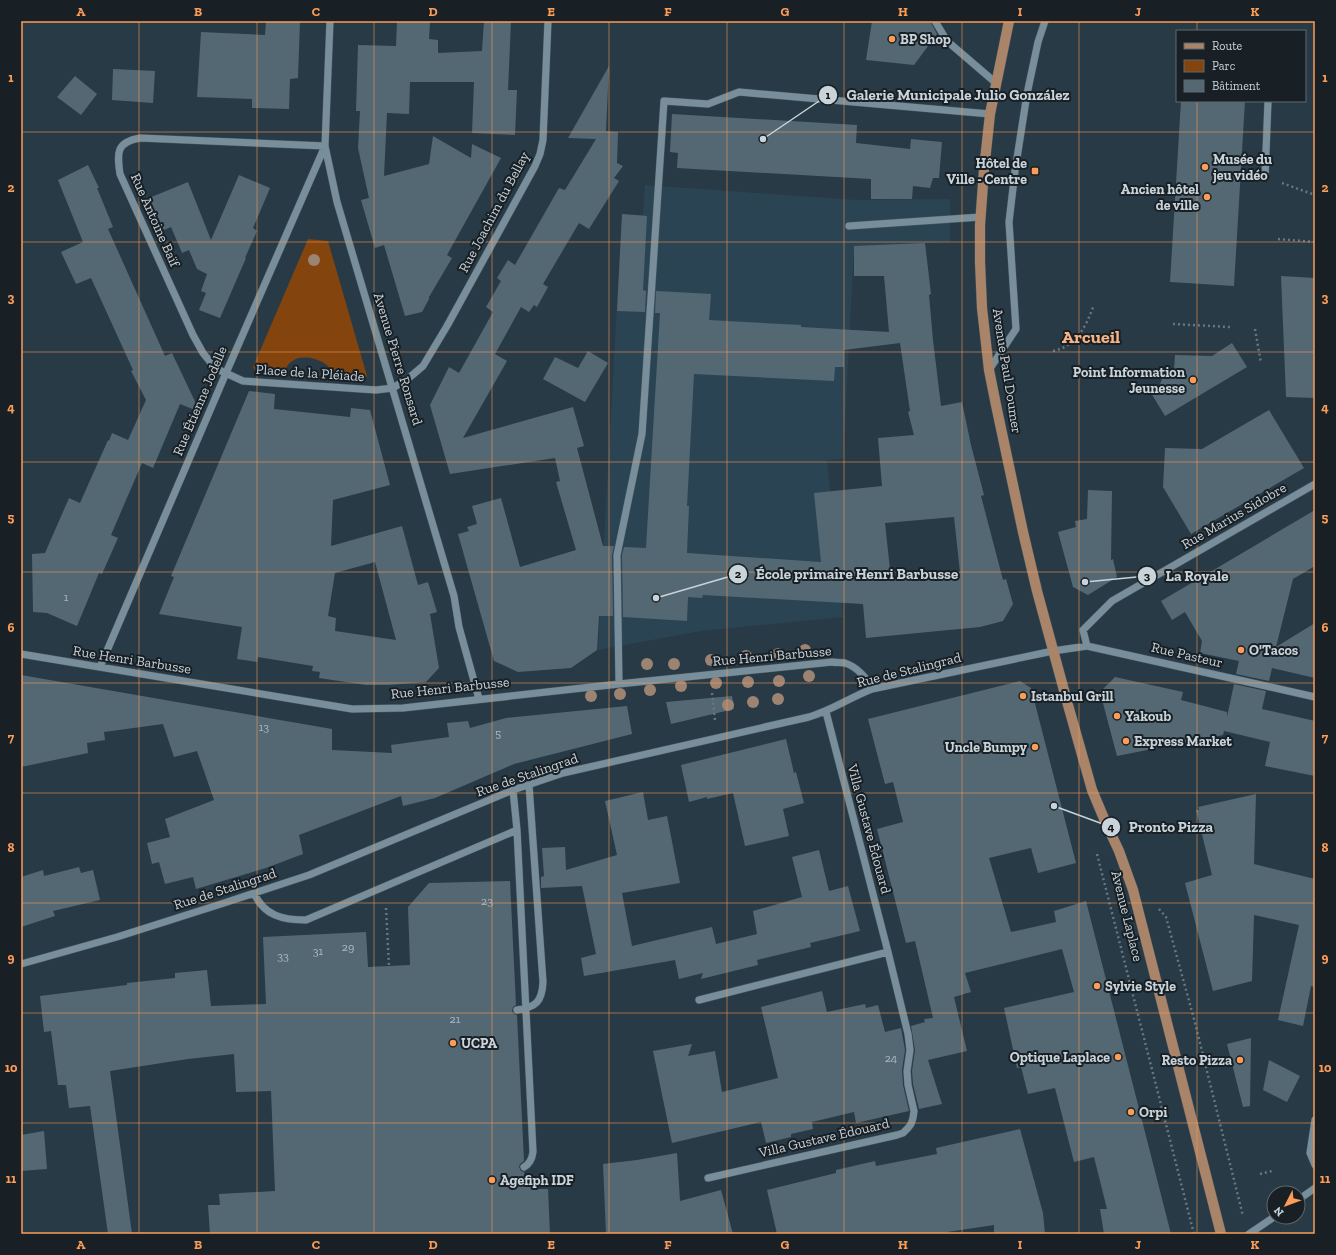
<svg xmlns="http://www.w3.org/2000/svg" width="1336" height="1255" viewBox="0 0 1336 1255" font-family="'Zilla Slab',serif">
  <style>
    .built { fill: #2b4454 }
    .green { fill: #83440d }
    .building { fill: #546874; fill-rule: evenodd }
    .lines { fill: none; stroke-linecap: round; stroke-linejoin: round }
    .minor-casing { stroke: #465660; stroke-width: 8 }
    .major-casing { stroke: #465660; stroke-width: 11 }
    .path { stroke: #687781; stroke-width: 2.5; stroke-dasharray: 2 3; stroke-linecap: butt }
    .minor { stroke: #798e9b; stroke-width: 7 }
    .major { stroke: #aa8468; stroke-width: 10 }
    .tree { fill: #9c8372 }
    .grid { fill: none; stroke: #fd9c56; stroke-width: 1; stroke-opacity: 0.55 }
    .poi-dot { fill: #fd9c56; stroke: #182025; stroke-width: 1.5 }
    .labels { text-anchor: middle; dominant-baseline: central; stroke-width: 4; stroke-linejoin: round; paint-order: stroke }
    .number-label { font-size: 12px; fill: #abb8c0 }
    .poi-label { font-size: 14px; font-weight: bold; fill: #c8d3da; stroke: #182025; text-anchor: start }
    .street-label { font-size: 14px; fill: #c8d3da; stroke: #182025 }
    .district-label { font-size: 18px; font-weight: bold; fill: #f8b486; stroke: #182025 }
    .leader { fill: none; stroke: #c8d3da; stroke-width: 1.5 }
    .callout-dot { fill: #c8d3da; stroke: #182025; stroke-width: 1.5 }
    .mark-label { font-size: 12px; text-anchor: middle; font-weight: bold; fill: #111 }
    .callout-label { font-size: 15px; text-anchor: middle; font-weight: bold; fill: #c8d3da; stroke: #182025; stroke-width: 4; stroke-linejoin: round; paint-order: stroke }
    .neatline { fill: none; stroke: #fd9c56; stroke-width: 1.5 }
    .grid-label { font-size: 13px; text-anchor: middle; font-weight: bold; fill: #fd9c56 }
  </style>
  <rect width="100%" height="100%" fill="#283a45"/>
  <path class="built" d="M645 185 857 200 950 199V242L854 247 843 459 827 460 843 617 701 631 598 650 622 214 643 215Z"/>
  <path class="green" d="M308 239 328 241 367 376 364 380 334 378C333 362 307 353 294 360 288 363 285 369 283 375L256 372 253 367Z"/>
  <path class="building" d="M266 21H300L298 78 290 79 289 109 252 108V99L197 97 201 32 265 35Z
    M397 21 430 22 429 39 438 40V53L482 51 484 21H511L508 90H517L515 135 472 133 474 82H410L409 114 387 113 384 176 429 164 433 136 471 158 472 144 501 158 447 255 452 258 429 297V299L422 312 405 316 384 245 375 248 361 200 369 198 358 148 360 111H356L358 45 396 46Z
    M872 21H930L937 34 914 65 866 60Z
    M609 66 606 131 618 132 617 163 623 166 614 178 619 181 589 229 579 223 543 284 548 287 537 307 534 305 529 312 521 307 495 354 507 361 463 438 573 407 584 446 577 448 603 546H614L612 555 613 616H599L597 650 571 668 518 672 494 661 458 534 469 531 467 527 477 524 472 506 501 498 520 567 576 550 556 482 560 481 555 458 450 474 430 405 449 367 459 373 493 312 486 307 501 281 497 278 508 260 515 265 559 188 565 190 596 139 568 138Z
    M113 69 155 71 153 103 112 100Z
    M75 76 97 94 81 115 57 97Z
    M1181 101H1245L1234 286 1170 282Z
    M672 114 857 125 856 143 910 149 911 139 942 142 939 178H933L930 188 913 186 912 199H871V179L677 168 678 153 670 152Z
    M88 165 99 188H97L113 227 108 229 165 356 172 353 200 412 180 404 153 468 142 463 111 535 118 538 102 574 99 573 77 626 47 613 33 612 32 554 45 553 69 498 80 503 108 440 109 441 112 433 128 440 146 400 131 371 133 370 91 278 76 284 61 252 83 242 58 180Z
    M239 175 270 188 253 228 257 231 245 258H246L220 318 199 310 206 293 201 291 207 274 197 269 189 250 182 253 171 227 164 230 149 198 188 182 211 240Z
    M622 214 647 216 643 290 646 291 645 312 617 311Z
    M925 243 931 294 929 295 933 340 941 406 962 402 971 445 984 495 981 496 1003 580 1006 579 1013 604 1003 621 980 627 866 638 863 604 703 595 702 598 688 597 687 621 623 617 622 555 624 547 646 548 660 313H655L656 291 711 294 709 320 801 325V327L889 332 884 276H854V246ZM900 343 910 411 908 412 914 435 878 438 882 486 814 493 821 562 687 553 689 506H687L694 374 834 381 835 367H844V350ZM954 517 960 572 891 579 885 523Z
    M1281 276 1315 278V398L1286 397Z
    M1232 343 1247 367 1165 416 1151 393 1158 389 1162 379 1174 370 1175 355 1212 356Z
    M588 351 608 363 585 402 543 379 555 357 578 368Z
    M249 391 275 394 274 409 350 417 351 408 370 410 390 485 333 500 331 546 402 526 418 585 428 582 437 612 430 614 439 668 426 682 388 685H366L319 678 320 672 312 671 313 666 258 657 257 662 237 659 242 627 159 614 174 577 171 576ZM375 562 396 640 335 631 336 618 328 616 335 573Z
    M1269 410 1304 468 1191 534 1163 487 1165 448 1202 449Z
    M1088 490 1112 491 1111 560 1113 559 1117 577 1088 595 1073 587 1058 532 1076 527 1075 521 1087 519Z
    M1315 510V566L1293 579 1276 647 1315 623V678L1272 668 1269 681 1236 674 1239 661 1200 653 1202 641 1185 612 1172 620 1161 601Z
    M21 675 332 729V750L392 753 391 745 449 737 447 723 468 721 470 728 506 718 627 706 632 734 514 764 435 798 403 806 401 796 299 835 303 854 266 868 196 889 193 877 165 884 159 862 152 864 147 843 170 837 165 819 214 800 197 751 174 757 163 724 104 732 105 740 87 743 88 753 21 767Z
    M1115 677 1183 692 1181 700 1227 712V717L1234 684 1266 691 1262 709 1315 721V776L1265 766 1270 742 1224 731 1223 735 1117 756 1100 692Z
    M1020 681 1031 688 1076 863 1038 873 1031 848 989 858 1011 932 1056 922 1054 911 1086 901 1171 1234H1104L1100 1209H1107L1094 1157 1074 1162 1055 1088 1028 1094 1021 1067 1017 1068 1004 1008 1074 992 1062 949 965 973 971 992 954 997 967 1051 928 1060 942 1104 919 1109 913 1084 912 1071 915 1050 911 1026 925 1022 924 1019 933 1018 915 941 906 943 877 829 903 822 893 782 885 784 868 719Z
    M732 696 734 709 671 724 666 702Z
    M786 739 794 773 796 772 804 803 783 809 789 836 745 846 733 793 707 799V797L689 802 681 765Z
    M643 792 648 820 667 816 680 883 622 893 632 946 712 927 716 944 757 934 753 911 802 897 792 857 819 850 829 891 848 886 860 931 810 943 811 947 757 960 758 965 701 979 703 973 679 979 675 960 584 976 581 958 596 954 582 886 541 888V877L544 876 542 848 565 847 566 870 617 855 605 801Z
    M1256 794 1254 864 1315 879V987L1311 986 1303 1026 1278 1020 1299 925 1254 915 1252 981 1213 991 1185 883 1212 875 1196 810H1199L1198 807Z
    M79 867 81 873 93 870 100 900 53 911 55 916 21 927V877L43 870 44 876Z
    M510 881 516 1005 513 1007 512 1011 514 1014 517 1015 524 1161 520 1164 519 1167 521 1171 524 1172 525 1178H536L537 1189H548L550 1234H210L208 1205H220L219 1194 275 1191 271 1091 236 1092 234 1054 188 1059 110 1071 132 1234H108L90 1106 69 1108 66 1085H58L51 1031 44 1032 40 996 127 985V983L175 978V973L207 970 211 1006 266 1004 263 937 366 932 368 967 410 965 408 907 429 883Z
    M822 991 827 1012 865 1004 866 1008 878 1005 885 1032 901 1028 905 1050 902 1070 903 1085 909 1111 856 1123 854 1112 812 1122 813 1129 791 1134V1137L766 1143 761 1122 672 1143 653 1051 692 1044 688 1056 715 1051 722 1092 778 1078 761 1007Z
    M1251 1038 1250 1106 1243 1107 1227 1044Z
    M1269 1060 1300 1076 1287 1102 1263 1090Z
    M1020 1129 1043 1213 1045 1234H994V1225L947 1232V1234H777L767 1190 836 1173V1170L875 1161 876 1166 937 1154 936 1148Z
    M44 1131 47 1169 21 1171V1135Z
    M677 1153 680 1201 721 1190 733 1234H606L603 1164 637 1160Z"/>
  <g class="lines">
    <g class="minor-casing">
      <path id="minor" d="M330 21 325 146 337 202 454 596 459 627 479 699
        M935 21 947 41 996 83
        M325 146 140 138C116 142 117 153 120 174L193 335 203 353 212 364 219 370 243 381 376 390 393 388 410 377 423 366 447 326 535 166 540 154 543 140 548 21
        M1265 177 1268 101
        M849 226 981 217
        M989 370 1016 329 1009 222 1015 171 1027 94 1038 42 1045 21
        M1087 646 1083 630 1112 601 1315 484
        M21 654 352 709 403 708 619 684 832 662C836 663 841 662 845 663 857 667 867 678 872 689
        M100 667 226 373 325 146
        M619 684 617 555 642 434 664 101 708 104 739 92 990 114
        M517 830 533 1152C532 1159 530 1164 524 1167
        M254 893C264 916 283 920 306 920L517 830 513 790
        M21 964 117 937 221 904 309 875 513 790 563 773 809 717C832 710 849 698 872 689L1053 651 1087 646 1315 697
        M699 1000 888 952
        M517 1010C536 1007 542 1002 543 982L529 785
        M1315 1120 1310 1153 1315 1165
        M708 1178 897 1135 903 1133 908 1128 911 1124 913 1118 914 1111 908 1085 907 1071 910 1050 908 1034 888 952 826 712
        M1298 1200 1315 1188
        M1249 1234 1274 1217"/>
    </g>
    <g class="major-casing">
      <path id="major" d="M1009 21 990 114 984 170 980 225V262L982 308 989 370 996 405 1023 532 1037 591 1068 705 1092 790 1105 821 1119 851 1133 890 1221 1234"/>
    </g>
    <path class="path" d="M1282 183 1315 195
      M1278 239 1315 242
      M1173 324 1230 327
      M1255 329 1261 363
      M1053 351C1077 346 1086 326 1094 305
      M712 693 715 720
      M1097 854 1194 1234
      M386 908 389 966
      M1159 909 1166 917 1194 1019 1243 1216
      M1260 1174 1272 1171"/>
    <use href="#minor" class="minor"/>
    <use href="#major" class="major"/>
  </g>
  <g class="tree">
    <circle cx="314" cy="260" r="6"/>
    <circle cx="805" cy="650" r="6"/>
    <circle cx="778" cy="654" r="6"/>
    <circle cx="746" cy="656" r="6"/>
    <circle cx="711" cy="660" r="6"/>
    <circle cx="647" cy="664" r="6"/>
    <circle cx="674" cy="664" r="6"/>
    <circle cx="809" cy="676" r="6"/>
    <circle cx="779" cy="681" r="6"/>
    <circle cx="748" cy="682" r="6"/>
    <circle cx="716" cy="683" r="6"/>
    <circle cx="681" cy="686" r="6"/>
    <circle cx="650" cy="690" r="6"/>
    <circle cx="620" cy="694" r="6"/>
    <circle cx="591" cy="696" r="6"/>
    <circle cx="778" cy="699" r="6"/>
    <circle cx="753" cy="702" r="6"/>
    <circle cx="728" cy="705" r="6"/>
  </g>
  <path class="grid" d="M139 21V1234M257 21V1234M374 21V1234M492 21V1234M609 21V1234M727 21V1234M844 21V1234M962 21V1234M1079 21V1234M1197 21V31M1197 101V1234M21 132H1315M21 242H1315M21 352H1315M21 462H1315M21 572H1315M21 683H1315M21 793H1315M21 903H1315M21 1013H1315M21 1123H1315"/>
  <g class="poi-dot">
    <circle cx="892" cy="39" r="4"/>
    <circle cx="1205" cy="167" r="4"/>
    <rect x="1031" y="167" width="8" height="8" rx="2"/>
    <circle cx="1207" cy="197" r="4"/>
    <circle cx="1193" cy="380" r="4"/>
    <circle cx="1241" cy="650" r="4"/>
    <circle cx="1023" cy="696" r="4"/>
    <circle cx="1117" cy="716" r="4"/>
    <circle cx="1126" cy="741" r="4"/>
    <circle cx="1035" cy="747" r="4"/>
    <circle cx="1097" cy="986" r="4"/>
    <circle cx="453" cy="1043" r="4"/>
    <circle cx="1118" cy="1057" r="4"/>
    <circle cx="1240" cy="1060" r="4"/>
    <circle cx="1131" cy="1112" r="4"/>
    <circle cx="492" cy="1180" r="4"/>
  </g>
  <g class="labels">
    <g class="number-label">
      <text x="66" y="597">1</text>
      <text x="264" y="727">13</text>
      <text x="498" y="733">5</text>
      <text x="487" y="901">23</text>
      <text x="348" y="947">29</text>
      <text x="318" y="951">31</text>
      <text x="283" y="956">33</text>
      <text x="455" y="1019">21</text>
      <text x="891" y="1058">24</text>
    </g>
    <g class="poi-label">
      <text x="900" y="39">BP Shop</text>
      <text x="1213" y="159">Musée du<tspan x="1213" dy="16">jeu vidéo</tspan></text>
      <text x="1027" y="163" text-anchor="end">Hôtel de<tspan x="1027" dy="16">Ville - Centre</tspan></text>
      <text x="1199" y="189" text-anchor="end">Ancien hôtel<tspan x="1199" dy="16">de ville</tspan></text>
      <text x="1185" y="372" text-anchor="end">Point Information<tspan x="1185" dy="16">Jeunesse</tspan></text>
      <text x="1249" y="650">O'Tacos</text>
      <text x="1031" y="696">Istanbul Grill</text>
      <text x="1125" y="716">Yakoub</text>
      <text x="1134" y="741">Express Market</text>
      <text x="1027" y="747" text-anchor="end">Uncle Bumpy</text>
      <text x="1105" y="986">Sylvie Style</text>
      <text x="461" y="1043">UCPA</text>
      <text x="1110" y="1057" text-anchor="end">Optique Laplace</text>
      <text x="1232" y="1060" text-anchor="end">Resto Pizza</text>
      <text x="1139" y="1112">Orpi</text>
      <text x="500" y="1180">Agefiph IDF</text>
    </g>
    <g class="street-label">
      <text transform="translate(494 212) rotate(-62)">Rue Joachim du Bellay</text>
      <text transform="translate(155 220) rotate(66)">Rue Antoine Baïf</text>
      <text transform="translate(398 359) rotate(73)">Avenue Pierre Ronsard</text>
      <text transform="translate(1007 371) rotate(81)">Avenue Paul Doumer</text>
      <text transform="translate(310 373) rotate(4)">Place de la Pléiade</text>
      <text transform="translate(200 401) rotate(-67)">Rue Étienne Jodelle</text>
      <text transform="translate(1234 516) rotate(-30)">Rue Marius Sidobre</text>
      <text transform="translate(1187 655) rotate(13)">Rue Pasteur</text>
      <text transform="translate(772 656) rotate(-5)">Rue Henri Barbusse</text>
      <text transform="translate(132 660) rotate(9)">Rue Henri Barbusse</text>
      <text transform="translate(909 670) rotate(-14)">Rue de Stalingrad</text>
      <text transform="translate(450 688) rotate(-6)">Rue Henri Barbusse</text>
      <text transform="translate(527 775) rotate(-19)">Rue de Stalingrad</text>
      <text transform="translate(869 829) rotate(75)">Villa Gustave Édouard</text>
      <text transform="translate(225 889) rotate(-18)">Rue de Stalingrad</text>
      <text transform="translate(1127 916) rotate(76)">Avenue Laplace</text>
      <text transform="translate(824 1138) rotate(-13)">Villa Gustave Édouard</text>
    </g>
    <g class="district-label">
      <text x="1091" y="337">Arcueil</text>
    </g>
  </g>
  <path class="leader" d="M763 139L828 95M656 598L738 574M1085 582L1147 576M1054 806L1111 827"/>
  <g class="callout-dot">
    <circle cx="763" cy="139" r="4"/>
    <circle cx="656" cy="598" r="4"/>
    <circle cx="1085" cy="582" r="4"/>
    <circle cx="1054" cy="806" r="4"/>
    <circle cx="828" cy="95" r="10"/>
    <circle cx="738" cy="574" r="10"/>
    <circle cx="1147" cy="576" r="10"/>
    <circle cx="1111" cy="827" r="10"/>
  </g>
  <g class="mark-label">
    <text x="828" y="99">1</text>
    <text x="738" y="578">2</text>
    <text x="1147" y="580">3</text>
    <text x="1111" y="831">4</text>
  </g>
  <g class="callout-label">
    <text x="958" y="100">Galerie Municipale Julio González</text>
    <text x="857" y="579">École primaire Henri Barbusse</text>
    <text x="1197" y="581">La Royale</text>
    <text x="1171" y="832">Pronto Pizza</text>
  </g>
  <rect width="1336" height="1255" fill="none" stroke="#182025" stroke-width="44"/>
  <rect x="1176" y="30" width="130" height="72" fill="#182025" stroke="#5e686d"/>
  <rect x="1184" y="43" width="20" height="6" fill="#aa8468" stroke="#5e686d"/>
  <text x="1212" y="50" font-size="12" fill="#c8d3da">Route</text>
  <rect x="1184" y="60" width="20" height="12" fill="#83440d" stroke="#5e686d"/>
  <text x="1212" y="70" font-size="12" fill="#c8d3da">Parc</text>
  <rect x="1184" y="80" width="20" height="12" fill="#546874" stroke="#5e686d"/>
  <text x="1212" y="90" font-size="12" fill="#c8d3da">Bâtiment</text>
  <g transform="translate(1286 1205) rotate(228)"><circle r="19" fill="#182025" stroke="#5e686d"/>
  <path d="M0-3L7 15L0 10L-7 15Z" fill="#fd9c56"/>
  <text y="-6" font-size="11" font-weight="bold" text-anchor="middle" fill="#c8d3da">N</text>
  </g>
  <rect x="22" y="22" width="1292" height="1211" class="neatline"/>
  <g class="grid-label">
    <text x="81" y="16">A</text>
    <text x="198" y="16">B</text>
    <text x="316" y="16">C</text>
    <text x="433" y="16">D</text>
    <text x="551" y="16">E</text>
    <text x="668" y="16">F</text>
    <text x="785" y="16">G</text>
    <text x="903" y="16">H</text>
    <text x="1020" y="16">I</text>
    <text x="1138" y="16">J</text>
    <text x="1255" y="16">K</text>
    <text x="11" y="82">1</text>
    <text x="1325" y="82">1</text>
    <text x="11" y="192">2</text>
    <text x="1325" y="192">2</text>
    <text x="11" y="302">3</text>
    <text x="1325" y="302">3</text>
    <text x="11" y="412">4</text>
    <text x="1325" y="412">4</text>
    <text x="11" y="522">5</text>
    <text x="1325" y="522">5</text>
    <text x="11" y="632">6</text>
    <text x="1325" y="632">6</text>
    <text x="11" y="742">7</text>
    <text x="1325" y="742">7</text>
    <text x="11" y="852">8</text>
    <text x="1325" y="852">8</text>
    <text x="11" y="962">9</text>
    <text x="1325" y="962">9</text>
    <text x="11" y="1072">10</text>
    <text x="1325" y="1072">10</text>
    <text x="11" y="1183">11</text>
    <text x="1325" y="1183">11</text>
    <text x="81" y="1249">A</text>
    <text x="198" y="1249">B</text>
    <text x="316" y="1249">C</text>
    <text x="433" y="1249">D</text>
    <text x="551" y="1249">E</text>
    <text x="668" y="1249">F</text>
    <text x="785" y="1249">G</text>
    <text x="903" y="1249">H</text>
    <text x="1020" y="1249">I</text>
    <text x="1138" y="1249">J</text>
    <text x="1255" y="1249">K</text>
  </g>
</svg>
